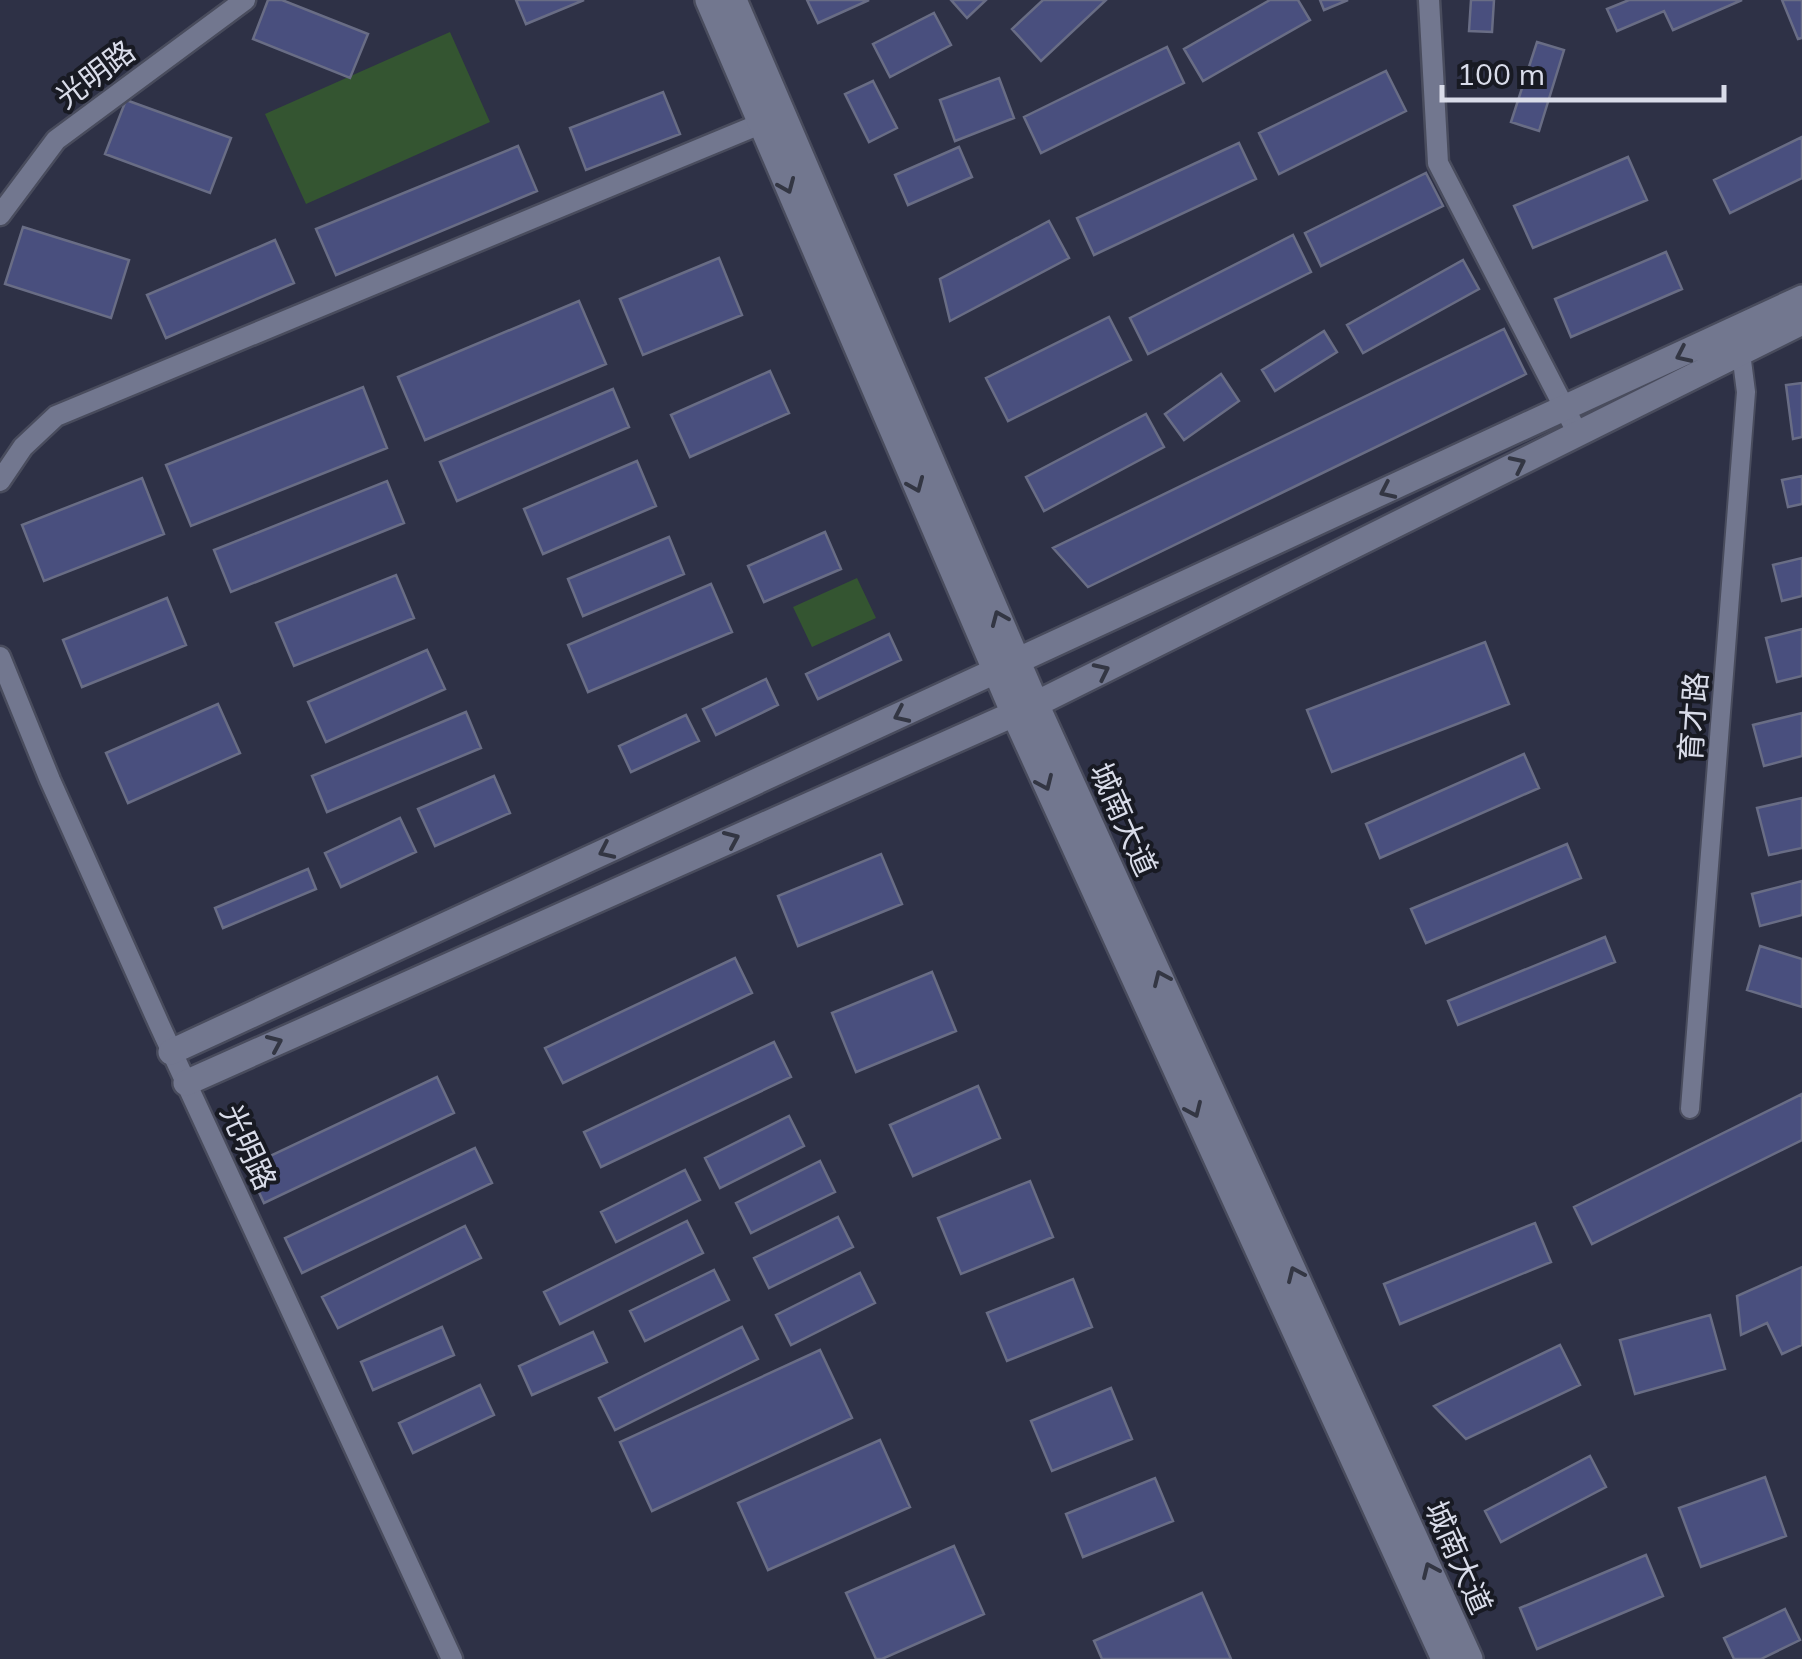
<svg xmlns="http://www.w3.org/2000/svg" width="1802" height="1659" viewBox="0 0 1802 1659" font-family="Mulish,'Noto Sans SC',sans-serif">
  <style>
    .green { fill: #345531 }
    .building { fill: #494f7e; stroke: #696d85; stroke-width: 2.5 }
    .lines { fill: none; stroke-linecap: round; stroke-linejoin: round }
    .minor-casing { stroke: #494c5d; stroke-width: 22 }
    .tertiary-casing { stroke: #494c5d; stroke-width: 25 }
    .secondary-casing { stroke: #494c5d; stroke-width: 30 }
    .minor { stroke: #72778f; stroke-width: 18 }
    .tertiary { stroke: #72778f; stroke-width: 20 }
    .secondary { stroke: #72778f; stroke-width: 25 }
    .oneway { stroke: #333643 }
    .labels { text-anchor: middle; dominant-baseline: central; stroke-width: 8; stroke-linejoin: round; paint-order: stroke }
    .street-label { font-size: 30px; fill: #d9dce9; stroke: #181a23 }
  </style>
  <rect width="100%" height="100%" fill="#2e3146"/>
  <path class="green" d="M450 32 490 122 306 204 265 114Z
    M857 578 876 618 812 647 793 607Z"/>
  <path class="building" d="M268 0H282L368 34 350 78 253 39Z
    M516 0H584L526 24Z
    M807 0H869L818 23Z
    M951 0H986L967 18Z
    M1043 0H1106L1041 61 1012 29Z
    M1270 0H1298L1310 20 1203 81 1184 49Z
    M1320 0H1348L1324 10Z
    M1471 0H1494L1492 32 1469 31Z
    M1629 0H1742L1673 30 1664 11 1617 31 1607 9Z
    M1782 0H1802V38L1798 39Z
    M934 13 951 45 890 77 873 44Z
    M1537 42 1564 50 1539 131 1511 122Z
    M1167 47 1184 83 1041 153 1024 117Z
    M1386 71 1406 111 1279 174 1259 133Z
    M999 78 1014 118 955 141 940 100Z
    M873 81 897 128 869 142 845 94Z
    M663 92 680 134 586 170 570 128Z
    M126 100 231 138 210 193 105 154Z
    M1802 137V178L1730 213 1714 180Z
    M1239 143 1256 179 1094 255 1077 218Z
    M518 146 537 191 336 275 316 229Z
    M959 147 972 177 908 205 895 175Z
    M1628 157 1647 200 1533 248 1514 206Z
    M1426 173 1443 206 1321 266 1305 233Z
    M1049 221 1069 258 950 321 940 279Z
    M23 227 129 260 111 318 5 284Z
    M1293 235 1311 272 1148 354 1130 318Z
    M275 240 294 283 166 338 147 295Z
    M1666 252 1682 289 1571 337 1555 299Z
    M719 258 742 315 643 355 620 299Z
    M1463 260 1479 289 1363 353 1347 325Z
    M579 301 606 364 425 440 398 377Z
    M1109 317 1131 360 1008 421 986 378Z
    M1504 329 1526 374 1088 587 1053 548Z
    M1324 331 1337 352 1275 391 1262 370Z
    M770 371 789 413 690 457 671 415Z
    M1221 374 1239 401 1184 440 1165 414Z
    M1802 383V437L1793 439 1786 385Z
    M363 387 387 448 191 526 166 465Z
    M613 389 629 427 457 501 440 462Z
    M1146 414 1164 447 1044 511 1026 477Z
    M637 461 656 506 543 554 524 509Z
    M1802 476V504L1788 507 1782 480Z
    M142 478 164 534 44 581 22 525Z
    M387 481 404 523 231 592 214 550Z
    M825 532 841 569 764 602 748 566Z
    M669 537 684 574 583 616 568 579Z
    M1802 558V596L1782 601 1773 565Z
    M396 575 414 618 294 666 276 623Z
    M711 584 732 632 588 692 568 645Z
    M167 598 186 645 82 687 63 640Z
    M1802 629V676L1777 682 1766 638Z
    M889 634 901 660 818 699 806 674Z
    M1485 642 1509 704 1332 772 1307 710Z
    M427 650 445 689 326 742 308 702Z
    M766 679 778 705 716 735 703 709Z
    M218 704 240 753 128 803 106 753Z
    M466 712 481 748 327 812 312 776Z
    M1802 713V756L1764 766 1753 725Z
    M686 715 699 741 631 772 619 746Z
    M1524 754 1539 788 1380 858 1366 824Z
    M494 776 510 813 435 846 418 809Z
    M1802 798V848L1769 855 1757 808Z
    M400 818 416 852 341 887 325 853Z
    M1567 844 1581 878 1426 943 1411 909Z
    M881 854 902 904 798 946 778 896Z
    M308 869 316 889 223 928 215 908Z
    M1802 881V915L1760 926 1752 894Z
    M1605 937 1615 962 1458 1025 1448 1001Z
    M1760 946 1802 959V1007L1747 990Z
    M735 958 752 993 563 1083 545 1048Z
    M932 972 956 1031 856 1072 832 1013Z
    M774 1042 791 1077 601 1167 584 1132Z
    M437 1077 454 1113 264 1203 247 1167Z
    M978 1086 1000 1138 913 1176 890 1125Z
    M1802 1094V1140L1592 1244 1574 1207Z
    M789 1116 804 1146 720 1188 705 1158Z
    M475 1148 492 1183 302 1273 285 1238Z
    M820 1161 835 1192 751 1233 736 1203Z
    M685 1170 700 1200 616 1242 601 1212Z
    M1030 1181 1053 1237 961 1274 938 1218Z
    M838 1217 853 1247 769 1288 754 1258Z
    M687 1221 703 1253 560 1324 544 1292Z
    M1535 1223 1551 1262 1400 1324 1384 1284Z
    M465 1226 481 1258 338 1328 322 1297Z
    M1802 1267V1345L1782 1354 1767 1323 1741 1335 1737 1296Z
    M714 1270 729 1300 645 1341 630 1311Z
    M860 1273 875 1303 791 1345 776 1315Z
    M1073 1279 1092 1327 1007 1361 987 1313Z
    M1710 1315 1725 1369 1635 1394 1620 1340Z
    M442 1327 454 1355 373 1390 361 1362Z
    M742 1327 758 1359 615 1430 599 1398Z
    M593 1332 607 1362 532 1395 519 1366Z
    M1560 1345 1580 1385 1466 1439 1434 1406Z
    M820 1350 852 1418 652 1511 620 1442Z
    M480 1385 494 1415 413 1453 399 1423Z
    M1111 1388 1132 1439 1052 1471 1031 1421Z
    M880 1440 910 1507 768 1570 738 1503Z
    M1590 1456 1606 1487 1501 1542 1485 1511Z
    M1765 1477 1786 1536 1701 1567 1679 1508Z
    M1155 1478 1173 1521 1083 1557 1066 1514Z
    M954 1546 984 1614 882 1659H876L846 1593Z
    M1646 1555 1663 1596 1537 1649 1520 1608Z
    M1202 1593 1231 1659H1102L1094 1641Z
    M1785 1609 1800 1640 1761 1659H1734L1724 1638Z"/>
  <g class="lines">
    <g class="minor-casing">
      <path id="minor" d="M1690 1109 1746 392 1741 353 1735 347"/>
    </g>
    <g class="tertiary-casing">
      <path id="tertiary" d="M1429 0 1438 163 1578 434
        M0 215 56 140 245 0
        M0 481 23 447 56 416 772 119
        M0 657 50 780 159 1024 452 1659"/>
    </g>
    <g class="secondary-casing">
      <path id="secondary" d="M708 0 1014 714 1444 1659
        M734 0 1036 704 1470 1659
        M171 1052 1802 298
        M186 1083 1036 704 1802 322"/>
    </g>
    <use href="#minor" class="minor"/>
    <use href="#tertiary" class="tertiary"/>
    <use href="#secondary" class="secondary"/>
  </g>
  <defs><path id="oneway-chevron" d="M-2-3.5L2.5 0L-2 3.5" fill="none" stroke-width="1.6" stroke-linecap="round" stroke-linejoin="round" transform="scale(2.5)"/></defs>
  <g class="oneway">
    <use href="#oneway-chevron" transform="translate(787 186) rotate(67)"/>
    <use href="#oneway-chevron" transform="translate(1683 355) rotate(155)"/>
    <use href="#oneway-chevron" transform="translate(1518 464) rotate(-26)"/>
    <use href="#oneway-chevron" transform="translate(916 485) rotate(67)"/>
    <use href="#oneway-chevron" transform="translate(1387 491) rotate(155)"/>
    <use href="#oneway-chevron" transform="translate(999 618) rotate(-113)"/>
    <use href="#oneway-chevron" transform="translate(1102 671) rotate(-26)"/>
    <use href="#oneway-chevron" transform="translate(901 715) rotate(155)"/>
    <use href="#oneway-chevron" transform="translate(1045 783) rotate(66)"/>
    <use href="#oneway-chevron" transform="translate(732 839) rotate(-24)"/>
    <use href="#oneway-chevron" transform="translate(606 851) rotate(155)"/>
    <use href="#oneway-chevron" transform="translate(1161 978) rotate(-114)"/>
    <use href="#oneway-chevron" transform="translate(275 1043) rotate(-24)"/>
    <use href="#oneway-chevron" transform="translate(1194 1110) rotate(66)"/>
    <use href="#oneway-chevron" transform="translate(1295 1274) rotate(-114)"/>
    <use href="#oneway-chevron" transform="translate(1430 1570) rotate(-114)"/>
  </g>
  <g class="labels">
    <g class="street-label">
      <text transform="translate(95 74) rotate(-37)">光明路</text>
      <text transform="translate(1693 717) rotate(-86)">育才路</text>
      <text transform="translate(1124 819) rotate(66)">城南大道</text>
      <text transform="translate(249 1147) rotate(65)">光明路</text>
      <text transform="translate(1459 1557) rotate(66)">城南大道</text>
    </g>
  </g>
  <path d="M1442 85v15h282v-15" fill="none" stroke="#d9dce9" stroke-width="5"/>
  <text x="1457" y="85" font-size="30" fill="#d9dce9" stroke="#181a23" stroke-width="8" paint-order="stroke">100 m</text>
</svg>
